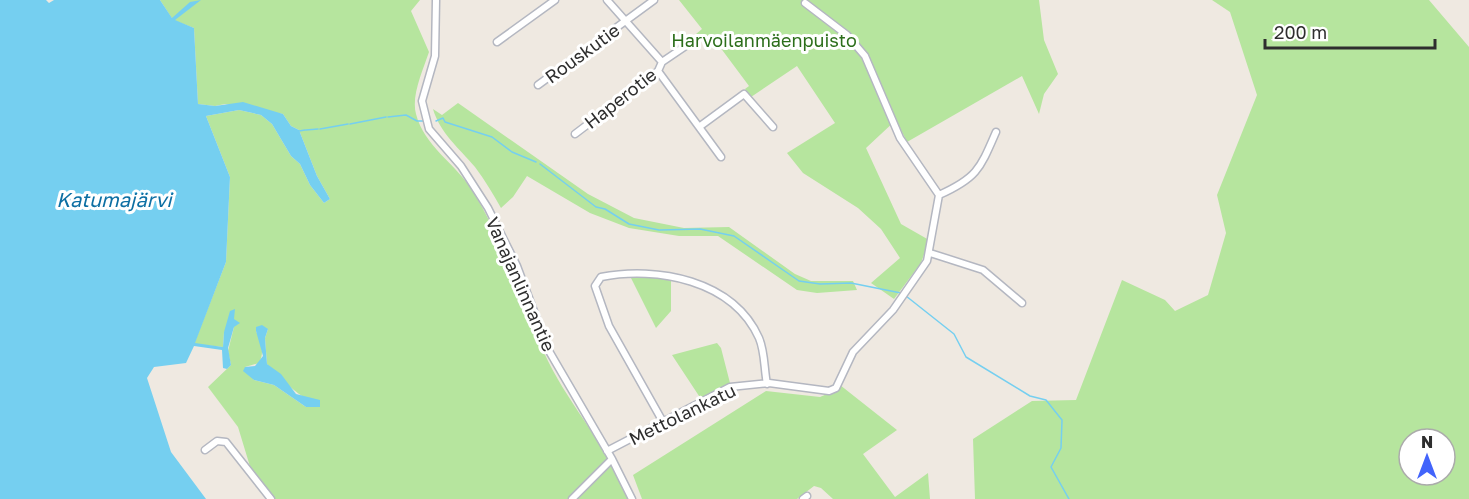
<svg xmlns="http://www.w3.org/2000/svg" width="1469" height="499" viewBox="0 0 1469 499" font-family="'Golos Text',sans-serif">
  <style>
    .green { fill: #b6e59e; fill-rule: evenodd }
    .water { fill: #75cff0 }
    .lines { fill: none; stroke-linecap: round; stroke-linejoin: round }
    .stream { stroke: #75cff0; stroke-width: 1.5 }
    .minor-casing { stroke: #b4b7c1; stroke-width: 9 }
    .minor { stroke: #fff; stroke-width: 6 }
    .labels { text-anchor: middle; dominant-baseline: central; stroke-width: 6; stroke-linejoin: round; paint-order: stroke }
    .park-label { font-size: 18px; fill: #2c6e1b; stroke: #fff }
    .street-label { font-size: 18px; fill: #2e2e2e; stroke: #fff }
    .water-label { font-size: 20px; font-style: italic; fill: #0d6fa3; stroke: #fff }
  </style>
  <rect width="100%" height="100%" fill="#efe9e1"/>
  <path class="green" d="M160 0H420L411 11 429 52C423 70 411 96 416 114 424 146 455 163 472 190 506 244 521 305 548 361 571 408 610 449 628 499H273L252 473 238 427 208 387 231 365 228 351 234 327 224 332 223 347 194 344 226 262 230 177 206 116 239 110 261 115 272 124 291 156 300 164 310 185 324 203 330 199 317 176 299 130 291 126 283 114 225 104 215 106 198 104 194 28 173 20ZM268 329 265 338 267 364C272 371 297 394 304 397L306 407 274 385 254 380 245 367 259 363C265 352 261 342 256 331Z
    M679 0H1039L1044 40 1058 74 1044 94 1039 114 1022 76 907 142 896 120 866 148 901 224 929 240 921 263 894 299 871 283 900 258 881 229 858 208 803 173 787 153 835 123 797 66 751 97 745 89 749 86 714 39 704 35 700 38 696 34 702 29Z
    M1212 0H1429L1469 47V499H975L973 439 1032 401 1076 400 1122 280 1165 300 1175 311 1208 295 1226 233 1217 195 1257 95 1230 12ZM1409 439H1445V475H1409Z
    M458 103 588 194 634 218 684 228 729 227 795 274 811 281H853L857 290 817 293 797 290 718 236H679L629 228 590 213 527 176 513 197 501 208C493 194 485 180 475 167 459 148 440 133 433 109L442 115Z
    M648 276 671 279V311L656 328 631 278Z
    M717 343 721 348 730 383 701 399 672 355Z
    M840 385 897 430 863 454 895 497 928 473 930 499H833L821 488 814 486 797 499H642L633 475 766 391 820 397 834 391Z"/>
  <path class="water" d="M0 0H46L49 3 54 0H160L172 18 190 2 201 0 175 20 194 28 198 104 215 106 243 102 283 114 291 126 299 130 317 176 330 199 324 203 310 185 300 164 291 156 272 124 261 115 239 110 206 116 230 177 226 262 195 343 223 347 224 332 230 311 235 309 234 319 240 323 234 327 228 348 231 365 227 369 223 368 222 350 194 346 186 363 154 367 147 378 171 452 206 499H0Z
    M262 325 268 329 265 338 267 364 281 374 296 394 320 400V407H306L274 385 254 380 243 371 245 367 255 366 263 356 256 331V327Z"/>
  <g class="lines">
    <path class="stream" d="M388 117 406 115 417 121H425
      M436 121 443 118 445 122 492 137 512 152 536 162
      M350 124 386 117
      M320 129 348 124
      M306 130 318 129
      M299 131 305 130
      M540 164 596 207 605 209 629 224 659 230
      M660 230 700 229 734 236 799 281 820 284 851 283 901 293
      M906 296 954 334 966 357 1030 396 1046 400 1062 420 1061 448 1051 467 1069 499"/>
    <g class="minor-casing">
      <path id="minor" d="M436 0 435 56 422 101 429 129 461 166 488 208 517 266 549 351 612 459 632 499
        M607 0 662 62
        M805 3 847 35 865 56 900 138 939 195
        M497 42 555 0
        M658 71 721 157
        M538 85 654 0
        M699 127 744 94 773 127
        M575 134 658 71 662 62 693 41
        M930 253 983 270 1022 303
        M663 422 609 326 595 286 601 277C657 266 733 280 759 338 765 352 764 369 767 384
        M205 450 217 441 226 442 271 499
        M607 451 730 387 769 383 829 391 836 388 853 352 893 310 927 261 939 195C977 178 980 169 996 132
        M572 499 612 459
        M803 499 807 496"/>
    </g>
    <use href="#minor" class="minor"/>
  </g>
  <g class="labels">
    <g class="park-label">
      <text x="764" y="40">Harvoilanmäenpuisto</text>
    </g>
    <g class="street-label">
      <text transform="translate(582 53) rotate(-36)">Rouskutie</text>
      <text transform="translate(620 98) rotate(-38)">Haperotie</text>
      <text transform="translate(521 284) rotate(66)">Vanajanlinnantie</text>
      <text transform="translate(682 414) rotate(-26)">Mettolankatu</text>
    </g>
    <g class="water-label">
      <text x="114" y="199">Katumajärvi</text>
    </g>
  </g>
  <g transform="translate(1427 457)"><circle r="28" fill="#ffffff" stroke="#ababab" stroke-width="1.5"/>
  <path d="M0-4.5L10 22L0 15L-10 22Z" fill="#4264fb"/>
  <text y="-9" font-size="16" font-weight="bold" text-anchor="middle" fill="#2e2e2e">N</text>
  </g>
  <path d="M1265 39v9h170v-9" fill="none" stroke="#2e2e2e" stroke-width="3"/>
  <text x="1274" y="39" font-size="18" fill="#2e2e2e" stroke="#ffffff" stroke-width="4.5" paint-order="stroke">200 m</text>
</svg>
